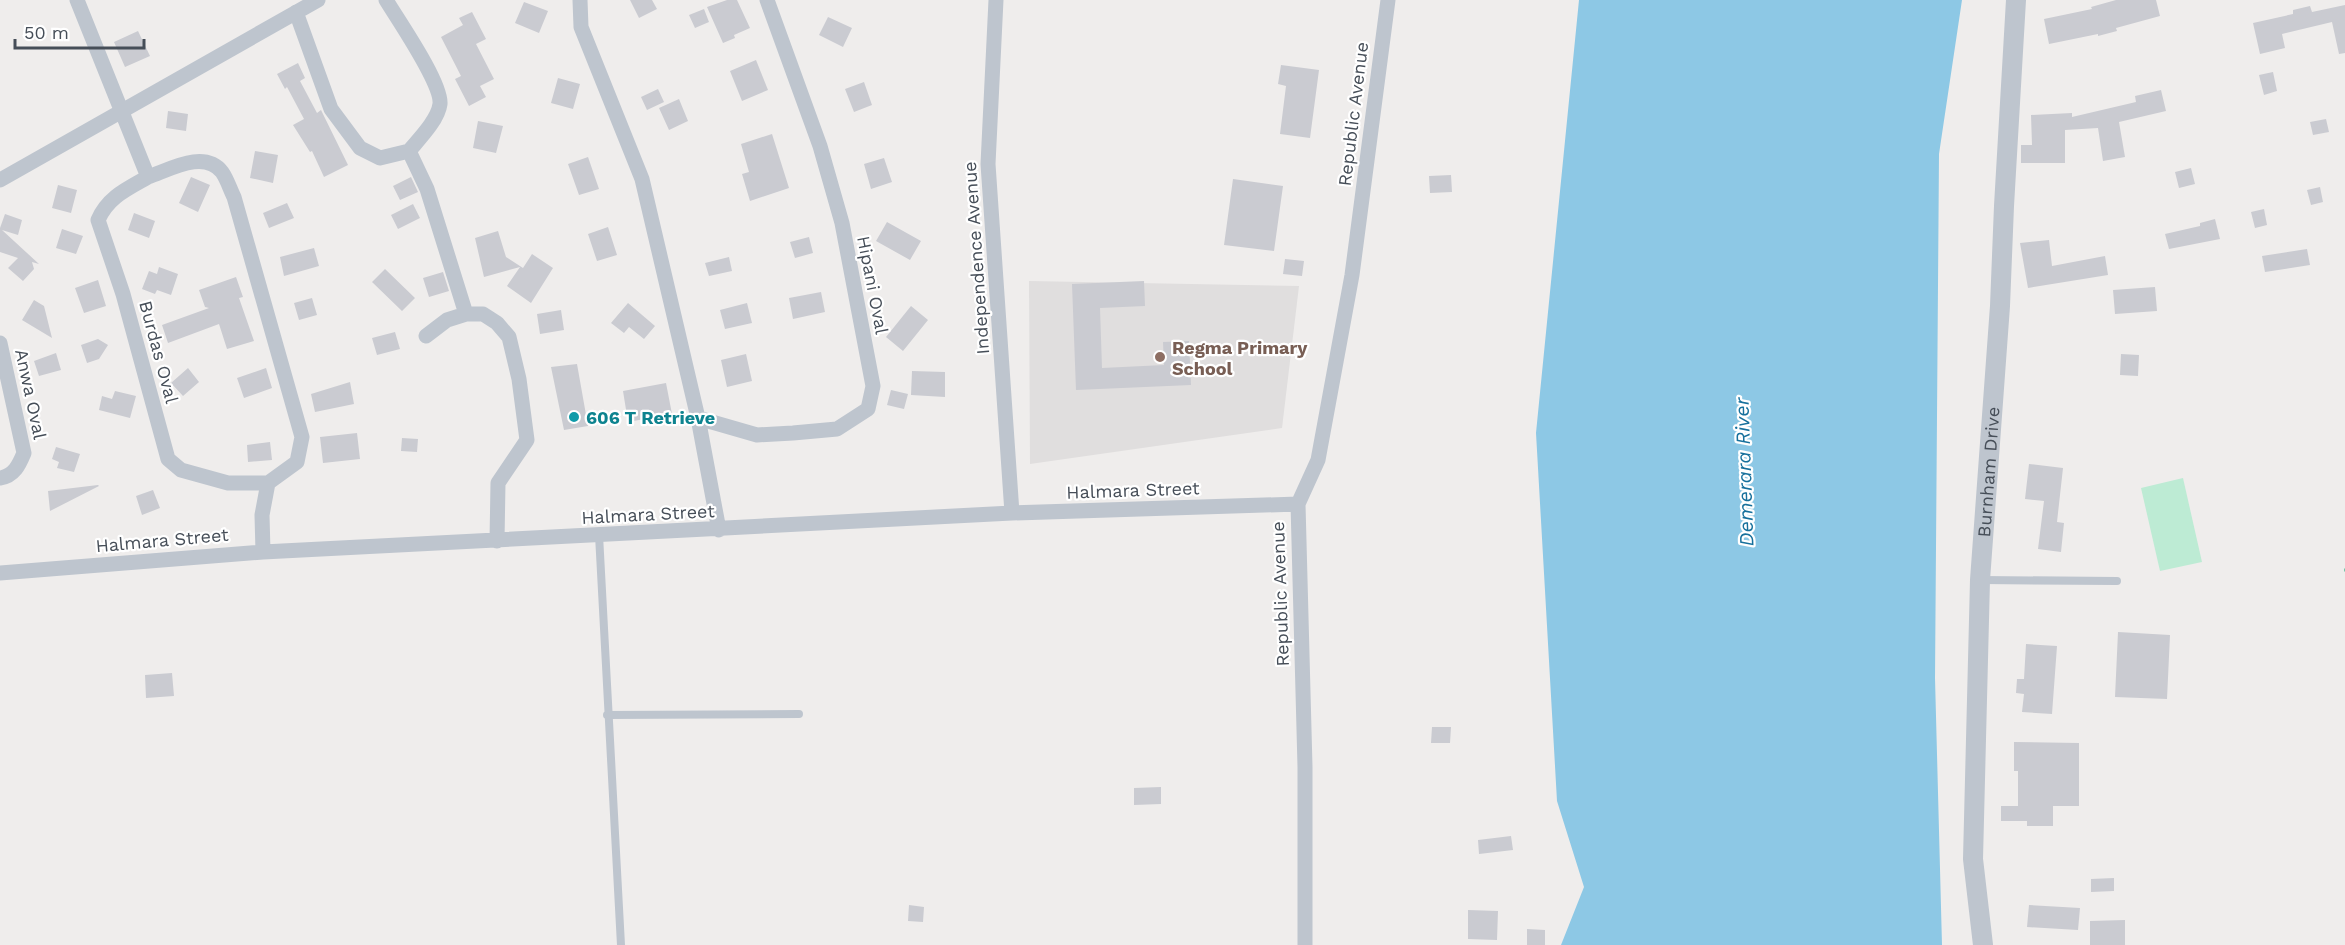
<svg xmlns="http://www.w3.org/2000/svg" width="2345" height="945" viewBox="0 0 2345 945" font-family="'Work Sans',sans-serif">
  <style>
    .education { fill: #e0dede }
    .garden { fill: #bdebd4 }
    .water { fill: #8dc8e5 }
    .building { fill: #cacbd1 }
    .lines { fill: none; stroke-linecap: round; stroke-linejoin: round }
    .path { stroke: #78c6a9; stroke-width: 3; stroke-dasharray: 4.5 3; stroke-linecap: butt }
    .service { stroke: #bec5ce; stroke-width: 8 }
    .minor { stroke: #bec5ce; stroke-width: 15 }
    .tertiary { stroke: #bec5ce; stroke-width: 20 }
    .education-dot { fill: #8d6e63; stroke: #fff; stroke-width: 2 }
    .culture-dot { fill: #0f9aa8; stroke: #fff; stroke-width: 2 }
    .labels { text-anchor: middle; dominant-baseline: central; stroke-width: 4.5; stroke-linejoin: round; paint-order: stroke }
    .street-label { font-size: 18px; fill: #464e58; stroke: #fff }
    .education-label { font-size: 18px; font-weight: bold; fill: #785e54; stroke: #fff; text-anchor: start }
    .culture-label { font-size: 18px; font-weight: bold; fill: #0d838f; stroke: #fff; text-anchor: start }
    .water-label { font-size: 20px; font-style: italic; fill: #16709c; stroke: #fff }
  </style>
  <rect width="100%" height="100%" fill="#efedec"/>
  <path class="education" d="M1029 281 1299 286 1282 428 1030 464Z"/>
  <path class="garden" d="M2183 478 2202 562 2160 571 2141 488Z"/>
  <path class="water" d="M1579 0H1962L1939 154 1935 678 1942 945H1561L1584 887 1557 801 1536 433Z"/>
  <path class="building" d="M630 0H652L657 9 639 18Z
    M727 0H737L750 28 734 35 735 38 723 43 707 7Z
    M2116 0H2156L2160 16 2116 28 2117 31 2098 36V34L2049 44 2044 19 2092 9 2091 7Z
    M524 2 548 11 539 33 515 23Z
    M2345 5V53L2339 54 2332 22 2282 34 2285 48 2260 54 2253 23 2293 14V10L2310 6 2312 12Z
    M704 9 709 22 695 28 689 15Z
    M472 12 486 39 476 44 494 79 480 86 486 97 469 106 455 79 461 76 441 37 463 25 459 18Z
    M828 17 852 28 843 47 819 35Z
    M138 31 150 56 125 67 114 42Z
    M756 60 768 90 742 101 730 71Z
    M298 63 305 78 300 81 317 113 321 110 348 165 324 177 312 151 310 152 293 125 304 119 287 87 285 89 277 74Z
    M1281 65 1319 70 1310 138 1280 134 1286 86 1278 84Z
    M2273 72 2277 91 2264 95 2259 75Z
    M558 78 580 84 573 109 551 103Z
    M864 82 872 105 854 112 845 89Z
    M658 89 664 102 647 110 641 97Z
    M2161 90 2166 111 2119 122 2125 157 2103 161 2098 128 2065 130V163H2021V145H2032L2031 115 2072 113V117L2136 102 2135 96Z
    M679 99 688 121 669 130 659 108Z
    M168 111 188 114 186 131 166 128Z
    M2326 119 2329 132 2313 135 2310 122Z
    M478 121 503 126 496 153 473 148Z
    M772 134 789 188 750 201 742 174 749 172 741 144Z
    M255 151 278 155 273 183 250 178Z
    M588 157 599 189 579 195 568 164Z
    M884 158 892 182 871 189 864 164Z
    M2191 168 2195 184 2179 188 2175 172Z
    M1451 175 1452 192 1430 193 1429 176Z
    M191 177 210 185 198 212 179 203Z
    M411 177 418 192 400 200 393 186Z
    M1233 179 1283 186 1274 251 1224 245Z
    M58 185 77 190 71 213 52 208Z
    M2320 187 2323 202 2311 205 2307 190Z
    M287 203 294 218 269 228 263 213Z
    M413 204 420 218 398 229 391 215Z
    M2264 209 2267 225 2255 228 2251 212Z
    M134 213 155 221 149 238 128 230Z
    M5 214 22 220 18 235 2 230 39 264 32 262 34 269 23 281 8 268 18 258 0 252V228Z
    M2215 219 2220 239 2169 249 2165 234 2200 226V223Z
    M887 222 921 241 910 260 876 241Z
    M608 227 617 255 597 261 588 234Z
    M62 229 83 236 76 254 56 248Z
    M498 231 506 257 523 268 532 254 553 268 531 303 507 286 520 267 484 277 475 238Z
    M809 237 813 253 795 258 790 242Z
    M2049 240 2052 266 2105 256 2108 275 2028 288 2020 243Z
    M314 248 319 266 284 276 280 257Z
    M2307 249 2310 265 2265 272 2262 256Z
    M729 257 732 271 709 276 705 263Z
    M1285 259 1304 261 1302 276 1283 274Z
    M159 267 178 274 171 295 157 290 155 294 142 289 149 271 157 274Z
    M385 269 415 298 402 311 372 282Z
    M443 272 449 291 429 297 423 278Z
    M236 277 243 297 239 298 254 341 227 349 219 324 168 343 162 325 209 308 205 307 199 290Z
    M98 280 106 306 84 313 75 288Z
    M1144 281 1145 306 1100 308 1102 368 1164 365 1163 342 1189 341 1191 385 1076 390 1072 284Z
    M2155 287 2157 311 2115 314 2113 290Z
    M821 292 825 312 793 319 789 298Z
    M312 298 317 315 299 320 294 303Z
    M34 300 44 306 52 338 22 320Z
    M628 303 655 326 644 339 629 327 624 333 611 323Z
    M747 303 752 323 725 329 720 310Z
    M911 306 928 320 903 351 886 337Z
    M561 310 564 330 540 334 537 314Z
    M395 332 400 349 377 355 372 338Z
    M98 339 108 345 99 359 87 363 81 345Z
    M56 353 61 370 39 376 34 361Z
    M746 354 752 381 727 387 721 360Z
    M2121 354 2139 355 2138 376 2120 375Z
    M577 364 588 426 564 430 551 367Z
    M188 368 199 382 183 396 171 383Z
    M266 368 272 388 244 398 237 378Z
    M912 371 945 372V397L911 395Z
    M350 382 354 404 315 412 311 394Z
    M666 383 672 414 628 422 623 391Z
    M891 390 908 394 904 409 887 405Z
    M115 391 136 396 130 418 99 410 102 396 112 399Z
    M357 433 360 459 323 463 320 437Z
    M402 438 418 439 417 452 401 451Z
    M270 442 272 460 248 462 247 445Z
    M56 447 80 454 74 472 57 468 59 462 52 459Z
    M2029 464 2063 468 2057 522 2064 523 2061 552 2038 549 2044 501 2025 499Z
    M98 485 99 486 50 511 48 491Z
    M153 490 160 508 142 515 136 496Z
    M2118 632 2170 635 2167 699 2115 697Z
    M2026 644 2057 646 2052 714 2022 712 2024 694 2016 693 2017 679H2024Z
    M172 673 174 696 146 698 145 675Z
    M1432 727H1451L1450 743H1431Z
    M2014 742 2079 743V806H2053V826H2027V821H2001V806H2018V771H2014Z
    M1161 787V804L1134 805V788Z
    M1511 836 1513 850 1479 854 1478 840Z
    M2114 878V891L2091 892V879Z
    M909 905 924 907 923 922 908 921Z
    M2029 905 2080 908 2078 930 2027 927Z
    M1468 910 1498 911 1497 940 1468 939Z
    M2125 920V945H2090V921Z
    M1527 929 1545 930V945H1527Z"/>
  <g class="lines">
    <path class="path" d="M2344 570H2345"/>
    <path class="service" d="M599 535 621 945
      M1981 580 2117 581
      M607 715 799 714"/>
    <path class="minor" d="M77 0 148 177C169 170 204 149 222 172 227 179 230 189 234 197L302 437 297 462 268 483H228L181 470 168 459 123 294 98 220C108 197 127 189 148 177
      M386 0C398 20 442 83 440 104 438 120 419 139 409 151
      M580 0 581 27 642 179 698 418 719 530
      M996 0 988 164 1012 513
      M296 12 331 109 360 148 380 158 409 151 427 189 466 314H483L497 323 509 337 519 379 527 440 498 483 497 541
      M0 180 318 0
      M426 336 447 320 466 314
      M0 343 24 453C19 465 14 476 0 478
      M698 418 757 435 793 433 837 429 868 409 873 386 842 223 820 146 767 0
      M263 552 262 515 268 483
      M0 573 263 552 1012 513 1298 504
      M1305 945V767L1298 504 1318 460 1352 275 1388 0"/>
    <path class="tertiary" id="s1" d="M1983 945 1973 859 1980 580 2000 306 2004 206 2016 0"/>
  </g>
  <circle class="education-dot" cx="1160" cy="357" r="6"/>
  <circle class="culture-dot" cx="574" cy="417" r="6"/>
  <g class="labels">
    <g class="street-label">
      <text transform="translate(1353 114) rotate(-83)">Republic Avenue</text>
      <text transform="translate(976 258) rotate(-94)">Independence Avenue</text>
      <text transform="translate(873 285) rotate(79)">Hipani Oval</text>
      <text transform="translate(159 352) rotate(75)">Burdas Oval</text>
      <text transform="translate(31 394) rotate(78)">Anwa Oval</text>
      <text stroke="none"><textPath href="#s1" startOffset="474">Burnham Drive</textPath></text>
      <text transform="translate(1133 490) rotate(-2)">Halmara Street</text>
      <text transform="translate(648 514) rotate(-3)">Halmara Street</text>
      <text transform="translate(162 540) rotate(-5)">Halmara Street</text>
      <text transform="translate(1280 594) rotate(-92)">Republic Avenue</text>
    </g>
    <g class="education-label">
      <text x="1172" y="347">Regma Primary<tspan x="1172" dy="21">School</tspan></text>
    </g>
    <g class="culture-label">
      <text x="586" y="417">606 T Retrieve</text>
    </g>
    <g class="water-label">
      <text transform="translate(1744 472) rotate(-92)">Demerara River</text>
    </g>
  </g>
  <path d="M15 39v9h129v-9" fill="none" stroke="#464e58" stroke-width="3"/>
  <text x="24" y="39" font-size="18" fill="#464e58" stroke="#ffffff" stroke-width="4.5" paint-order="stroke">50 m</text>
</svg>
